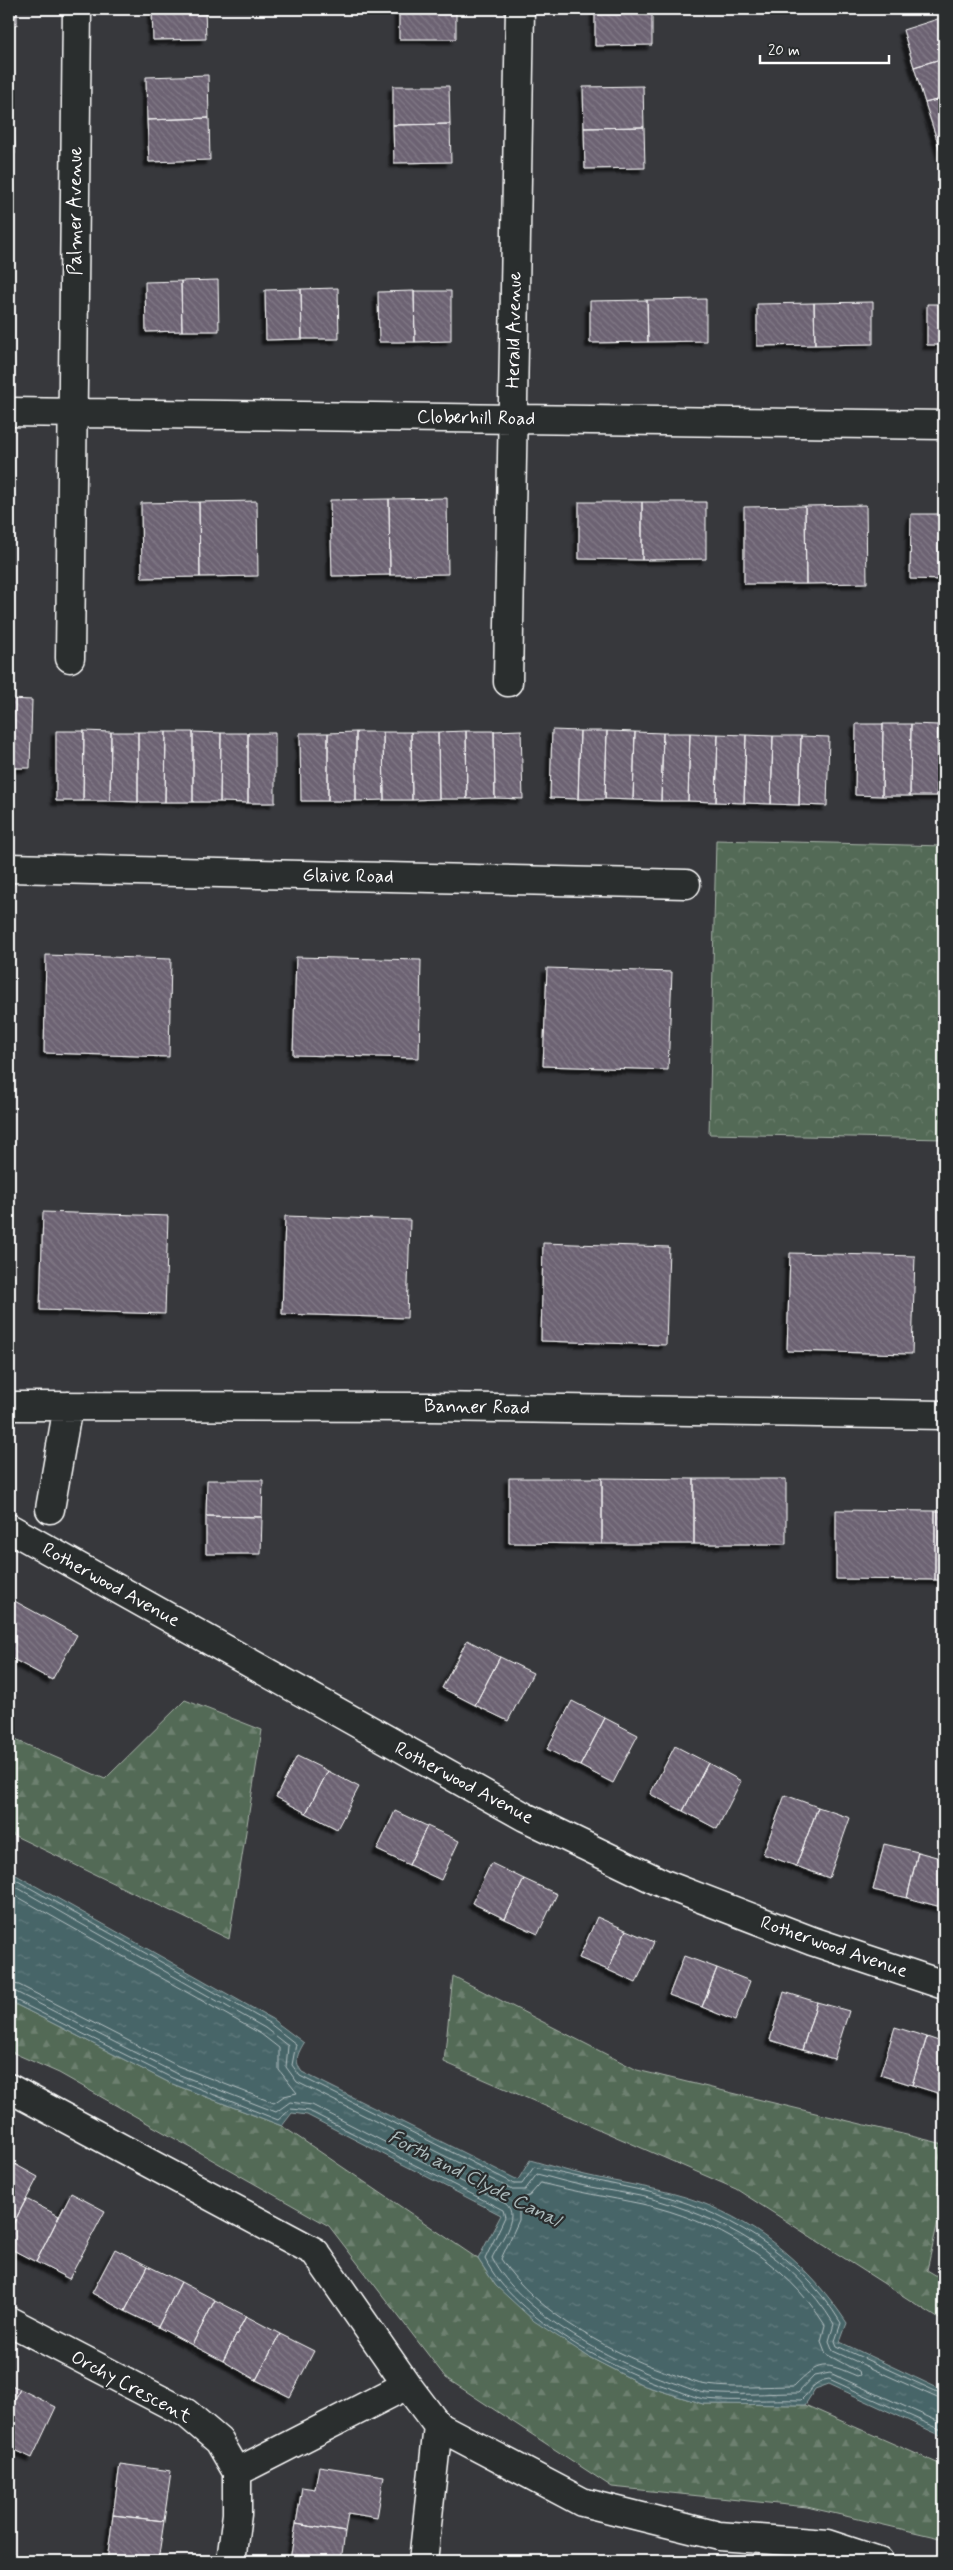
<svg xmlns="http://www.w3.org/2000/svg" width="953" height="2570" viewBox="0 0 953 2570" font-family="Mynerve,sans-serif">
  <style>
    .forest { fill: url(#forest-firs); stroke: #a9b4aa }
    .park { fill: url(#park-crowns); stroke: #a9b4aa }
    .water { fill: url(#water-ripples); stroke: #91a3a4 }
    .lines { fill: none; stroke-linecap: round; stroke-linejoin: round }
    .shore { stroke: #b5c1c3; stroke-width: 1 }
    .building { fill: url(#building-back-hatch); stroke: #fff; filter: url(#shadow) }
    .minor-casing { stroke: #fff; stroke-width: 31 }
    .minor { stroke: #2a2d2e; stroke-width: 28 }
    .labels { text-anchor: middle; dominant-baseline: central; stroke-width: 4.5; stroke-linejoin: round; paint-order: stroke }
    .street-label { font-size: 19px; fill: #fff; stroke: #2a2d2e }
    .water-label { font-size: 20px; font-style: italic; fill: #acbabb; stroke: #2a2d2e }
  </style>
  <defs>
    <pattern id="forest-firs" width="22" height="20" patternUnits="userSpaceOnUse" patternTransform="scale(1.25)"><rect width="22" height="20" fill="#536a56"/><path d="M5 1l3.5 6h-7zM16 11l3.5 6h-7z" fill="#6d806f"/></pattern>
    <pattern id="park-crowns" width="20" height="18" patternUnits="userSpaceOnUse" patternTransform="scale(1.25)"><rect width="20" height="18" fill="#536a56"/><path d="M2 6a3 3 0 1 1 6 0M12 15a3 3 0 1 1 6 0" fill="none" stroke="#6d806f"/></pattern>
    <pattern id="water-ripples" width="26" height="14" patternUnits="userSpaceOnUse" patternTransform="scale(1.25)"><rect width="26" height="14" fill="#476568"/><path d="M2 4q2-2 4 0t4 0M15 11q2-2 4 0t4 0" fill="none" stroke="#637c7f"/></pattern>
    <pattern id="building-back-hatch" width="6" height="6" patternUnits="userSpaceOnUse" patternTransform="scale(1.25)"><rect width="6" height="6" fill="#6c6272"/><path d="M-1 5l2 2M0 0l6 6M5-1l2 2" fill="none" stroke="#827a87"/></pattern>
    <filter id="shadow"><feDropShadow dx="-4.5" dy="4.5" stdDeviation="1" flood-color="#0009"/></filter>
  </defs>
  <rect width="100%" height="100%" fill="#37383c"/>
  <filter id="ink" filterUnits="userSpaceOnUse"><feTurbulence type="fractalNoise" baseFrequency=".02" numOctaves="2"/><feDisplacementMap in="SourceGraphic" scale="10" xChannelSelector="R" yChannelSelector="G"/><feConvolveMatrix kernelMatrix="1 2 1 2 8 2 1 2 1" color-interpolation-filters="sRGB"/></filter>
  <g filter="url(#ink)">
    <path class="forest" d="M185 1700 262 1730 229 1939 9 1833V1737L105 1779Z
      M453 1976 637 2070 944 2144V2195L927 2270 944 2280V2322L736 2189 444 2062Z
      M9 2001 170 2083 282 2126 478 2259 496 2286 589 2357 645 2386 703 2404 805 2405 944 2466V2539L807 2507 612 2487 446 2378 329 2226 59 2073 9 2051Z"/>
    <path class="park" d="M716 840 944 846V1139L709 1134Z"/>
    <path class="water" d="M9 1871 272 2019 304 2043C297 2055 294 2061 302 2072L518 2180 530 2160C548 2165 566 2171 585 2175 623 2184 662 2188 700 2202 761 2225 811 2268 847 2323L840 2342 944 2391V2437L829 2384 815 2389 805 2405 703 2404 645 2386 589 2357 534 2321 496 2286 478 2259 501 2215 307 2115 292 2113 282 2126 170 2083 9 2001Z"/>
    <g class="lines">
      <path class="shore" d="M9 1876 269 2023 296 2044 292 2065 300 2076 515 2184H522L534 2167C571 2176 608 2183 645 2191 724 2209 799 2253 841 2323L835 2341 837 2346 944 2395
        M9 1883 265 2028 288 2046 286 2067 297 2082 513 2190H525L537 2174C553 2178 569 2183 585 2186 605 2190 626 2193 645 2197 721 2216 793 2256 834 2324L829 2341 833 2351 944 2401
        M9 1892 261 2034 279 2048V2070L297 2093 284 2096 274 2103 178 2066 19 1985 9 1983
        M9 1991 16 1992 175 2073 276 2112 290 2102 312 2105 506 2204C521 2217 498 2244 492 2258 520 2314 619 2366 677 2384 686 2387 697 2392 706 2393 736 2396 768 2393 798 2393L814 2376 830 2373 944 2424
        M9 1997 172 2078 278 2120 291 2109 309 2111 503 2210 505 2217 485 2259C515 2319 614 2371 676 2390 685 2393 696 2398 705 2399 737 2402 770 2399 801 2400 812 2390 813 2381 829 2379L944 2431
        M541 2183C575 2192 608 2197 642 2204 715 2220 785 2261 825 2325L821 2341 826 2354 859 2372 860 2375 857 2376C824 2362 820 2360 794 2386 766 2386 735 2389 707 2385 697 2384 687 2379 678 2376 618 2357 535 2313 501 2259L519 2220V2212L515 2200 529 2196Z"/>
    </g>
    <path class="building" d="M9 9H17V25H9Z
      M152 9H205L206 39 153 40Z
      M399 9H456V39H399Z
      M595 9H652V45L595 46Z
      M944 17V58L914 67 903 30Z
      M944 58V98L925 103 914 67Z
      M9 68H13L14 111H9Z
      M208 75 209 118 147 120 146 77Z
      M393 86H449L450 124 393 125Z
      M643 86 644 127 584 128 583 87Z
      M944 98V137L937 140 925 103Z
      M9 111H14L15 154H9Z
      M209 118 210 160 149 162 147 120Z
      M450 124 451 162 394 163 393 125Z
      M644 127 645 168 585 169 584 128Z
      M944 137V165L937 140Z
      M218 280 219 331H182L181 281Z
      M181 281 182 331 146 332 145 282Z
      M338 288 339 339H302L301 289Z
      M301 289 302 339 266 340 265 290Z
      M414 291 415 342H379L378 292Z
      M414 291H451V341L415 342Z
      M706 299V341L648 342 647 300Z
      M647 300 648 342 590 343V301Z
      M873 302V344L815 345 814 303Z
      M814 303 815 345 757 346V304Z
      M927 304H944V345H927Z
      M447 498 448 574 390 575 389 499Z
      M389 499 390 575 332 576 330 500Z
      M257 501 258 576 200 577 199 502Z
      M199 502 200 577 142 578 141 503Z
      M579 502H642V560L579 559Z
      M642 502H706V559L642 560Z
      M866 505 867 583 806 584 805 506Z
      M805 506 806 584H744V507Z
      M911 514H944V580L910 579Z
      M9 699 32 700 30 768H9Z
      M856 724H883L882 796 855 795Z
      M883 724H911L910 796H882Z
      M911 724 938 725 937 796H910Z
      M938 725H944V796H937Z
      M521 730 523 799 495 798 494 731Z
      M552 730 580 731 578 799 550 798Z
      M56 731H84L83 801H56Z
      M84 731 111 732 110 801H83Z
      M466 731H494L495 798 467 799Z
      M466 731 467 799H439L438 732Z
      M580 731H607L605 799H578Z
      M607 731 635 732 633 800 605 799Z
      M111 732H138V802L110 801Z
      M138 732H166L165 802H138Z
      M166 732H193V802H165Z
      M193 732 221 733 220 802H193Z
      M356 732H383L384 800 356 801Z
      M356 732V801H328V733Z
      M383 732H411L412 800H384Z
      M411 732H438L439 799 412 800Z
      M635 732 663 733 661 801 633 800Z
      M221 733H248V803L220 802Z
      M248 733H275V803H248Z
      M300 733H328V801H301Z
      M663 733H690L688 801H661Z
      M690 733 718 734 716 802 688 801Z
      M718 734 746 735 744 803 716 802Z
      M746 735 773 736 771 804 744 803Z
      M773 736H801L799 805 771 804Z
      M801 736 829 737 827 806 799 805Z
      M46 955 171 959 169 1057 44 1053Z
      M296 957 421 960 419 1058 293 1055Z
      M547 968 672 972 668 1070 543 1066Z
      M43 1212 168 1216 165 1314 40 1310Z
      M285 1216 410 1220 407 1318 282 1314Z
      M543 1243 669 1247 666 1345 541 1341Z
      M790 1253 915 1256 912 1354 787 1351Z
      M509 1478H602V1544L509 1543Z
      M602 1478 694 1479V1544H602Z
      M694 1479H786V1544H694Z
      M207 1480H263L262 1517 206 1516Z
      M836 1510 935 1511V1580L836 1579Z
      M935 1511H944V1580H935Z
      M206 1516 262 1517 261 1554H206Z
      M9 1598 77 1635 52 1680 9 1657Z
      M467 1640 500 1657 475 1705 442 1688Z
      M500 1657 533 1673 508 1721 475 1705Z
      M572 1701 605 1718 580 1766 547 1749Z
      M605 1718 638 1735 613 1783 580 1766Z
      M675 1746 708 1763 683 1811 650 1794Z
      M297 1756 328 1771 306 1813 276 1797Z
      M708 1763 741 1781 717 1829 683 1811Z
      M328 1771 359 1787 337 1829 306 1813Z
      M785 1795 818 1807 796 1866 763 1854Z
      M818 1807 850 1818 829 1878 796 1866Z
      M395 1811 427 1826 409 1865 377 1850Z
      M427 1826 459 1841 441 1880 409 1865Z
      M884 1844 918 1852 907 1898 873 1890Z
      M918 1852 944 1859V1892L941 1907 907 1898Z
      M491 1863 524 1879 505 1919 472 1903Z
      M524 1879 557 1894 538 1934 505 1919Z
      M597 1917 626 1930 608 1970 579 1958Z
      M626 1930 654 1942 636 1983 608 1970Z
      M684 1956 717 1968 702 2007 669 1995Z
      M717 1968 750 1981 735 2021 702 2007Z
      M784 1992 817 2002 802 2050 770 2040Z
      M817 2002 849 2011 834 2059 802 2050Z
      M895 2027 927 2037 912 2085 880 2075Z
      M927 2037 944 2043V2095L912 2085Z
      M9 2161 38 2177 9 2232Z
      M71 2193 105 2211 69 2279 36 2262Z
      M26 2199 59 2216 36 2262 9 2248V2232Z
      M115 2249 148 2266 125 2311 92 2293Z
      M148 2266 181 2282 158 2327 125 2311Z
      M181 2282 215 2300 192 2345 158 2327Z
      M215 2300 246 2316 223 2361 192 2345Z
      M246 2316 280 2334 256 2380 223 2361Z
      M280 2334 314 2351 290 2397 256 2380Z
      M9 2384 20 2389 9 2412Z
      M20 2389 56 2407 32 2458 9 2447V2412Z
      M120 2464 171 2471 164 2521 113 2515Z
      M319 2466 384 2476 377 2518 348 2513 345 2532 296 2524 302 2487 315 2489Z
      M113 2515 164 2521 158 2561H107Z
      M296 2524 345 2532 341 2561 290 2560Z"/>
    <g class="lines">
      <g class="minor-casing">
        <path id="minor" d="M9 412 944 425
          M70 658 77 9
          M508 682 520 9
          M9 868 686 884
          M9 1406 430 1407 944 1415
          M50 1509 68 1406
          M9 1528 525 1817 664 1884 812 1941 944 1985
          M9 2088 315 2252 407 2385 438 2426 582 2502 719 2536 827 2544 879 2561
          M9 2321 186 2413 219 2441 237 2472V2514L231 2561
          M237 2472 407 2385
          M423 2561 438 2426"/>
      </g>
      <use href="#minor" class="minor"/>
    </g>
  </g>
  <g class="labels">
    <g class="street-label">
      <text transform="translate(75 211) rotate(-90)">Palmer Avenue</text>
      <text transform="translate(514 330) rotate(-89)">Herald Avenue</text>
      <text transform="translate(476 418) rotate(1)">Cloberhill Road</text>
      <text transform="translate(348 876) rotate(1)">Glaive Road</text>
      <text transform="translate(477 1407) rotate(1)">Banner Road</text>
      <text transform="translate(111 1585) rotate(29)">Rotherwood Avenue</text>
      <text transform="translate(464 1783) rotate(28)">Rotherwood Avenue</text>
      <text transform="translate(834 1947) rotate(19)">Rotherwood Avenue</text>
      <text transform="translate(131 2387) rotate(28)">Orchy Crescent</text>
    </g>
    <g class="water-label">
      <text transform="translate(474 2179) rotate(27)">Forth and Clyde Canal</text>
    </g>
  </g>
  <rect width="953" height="2570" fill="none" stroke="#2a2d2e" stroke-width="30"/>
  <rect x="15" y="15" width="923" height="2540" fill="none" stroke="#fff" stroke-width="2" filter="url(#ink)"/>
  <path d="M760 55v8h129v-8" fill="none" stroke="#ffffff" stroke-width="2.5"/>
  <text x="768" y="55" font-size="15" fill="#ffffff" stroke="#2a2d2e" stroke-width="4" paint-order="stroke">20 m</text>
</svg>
